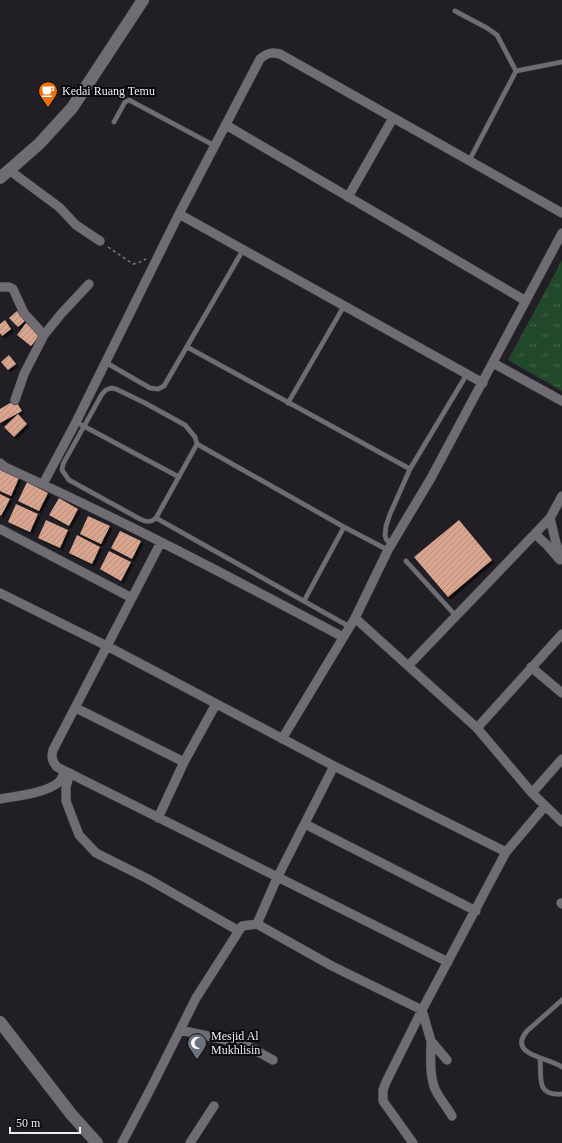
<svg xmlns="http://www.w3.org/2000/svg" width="562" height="1143" viewBox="0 0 562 1143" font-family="'Times New Roman',serif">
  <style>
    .grass { fill: url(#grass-tufts) }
    .building { fill: url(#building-hatch); filter: url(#shadow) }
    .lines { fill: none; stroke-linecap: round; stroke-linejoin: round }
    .lane-casing { stroke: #3d3a40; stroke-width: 5.5 }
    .street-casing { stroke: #3d3a40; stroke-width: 10 }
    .secondary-casing { stroke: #3d3a40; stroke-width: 13 }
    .path { stroke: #7b787e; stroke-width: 1.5; stroke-dasharray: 3 3; stroke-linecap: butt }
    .lane { stroke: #706c74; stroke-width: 4.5 }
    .street { stroke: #706c74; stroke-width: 9 }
    .secondary { stroke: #706c74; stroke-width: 12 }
    .labels { text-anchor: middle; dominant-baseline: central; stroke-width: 4; stroke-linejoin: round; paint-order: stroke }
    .poi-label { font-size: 12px; fill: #edebef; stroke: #0a090c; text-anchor: start }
  </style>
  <defs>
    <pattern id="grass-tufts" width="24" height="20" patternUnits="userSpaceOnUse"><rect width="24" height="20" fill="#21482a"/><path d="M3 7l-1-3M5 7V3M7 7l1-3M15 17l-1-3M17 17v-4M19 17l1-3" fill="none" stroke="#426349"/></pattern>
    <pattern id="building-hatch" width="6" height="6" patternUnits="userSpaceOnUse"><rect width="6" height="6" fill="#d9a58e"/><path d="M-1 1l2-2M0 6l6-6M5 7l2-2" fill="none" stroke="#b48d7c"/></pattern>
    <filter id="shadow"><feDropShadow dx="2.5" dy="2.5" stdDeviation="0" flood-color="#0009"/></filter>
  </defs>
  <rect width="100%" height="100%" fill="#211e25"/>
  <path class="grass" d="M562 260V391L508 360Z"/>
  <path class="building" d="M17 311 26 320 18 327 9 318Z
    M5 320 11 329 2 336 0 333V324Z
    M26 323 40 335 31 346 17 335Z
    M9 355 16 364 8 370 1 362Z
    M15 400 22 411 0 423V409Z
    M18 414 27 424 14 437 4 427Z
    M0 469 19 478 11 496 0 491Z
    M27 482 48 493 39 511 18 501Z
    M0 494 10 499 1 516 0 515Z
    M59 498 78 509 69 526 49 515Z
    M16 504 38 514 30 532 8 522Z
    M88 516 110 526 101 544 80 534Z
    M46 520 68 530 60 548 38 538Z
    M459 520 492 560 448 597 414 557Z
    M120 531 141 541 132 559 111 548Z
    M77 535 100 547 92 564 69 553Z
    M109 551 131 562 121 581 100 569Z"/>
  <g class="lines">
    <g class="lane-casing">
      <path id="lane" d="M455 11 487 28 497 35 516 71
        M114 122 125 102 129 100 215 146
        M469 161 516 71 562 62
        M187 347 410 469
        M105 362 150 388 158 389 164 386 243 250
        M111 388 116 389 145 403 185 425 195 437 197 444 156 518C151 523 146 522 140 519L69 480 62 470 63 464 102 394 106 390Z
        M288 403 344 306
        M76 422 179 477
        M197 444 344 527 388 550
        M156 518 350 627
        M391 545 386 539 385 535 386 526 390 514 410 469 467 374
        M406 561 456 616
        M304 601 344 527
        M562 1000 527 1031C506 1056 552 1058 562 1067
        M540 1059C542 1077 535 1096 562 1094"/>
    </g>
    <g class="street-casing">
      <path id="street" d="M226 125 526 301
        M9 170 59 207 76 225 100 241
        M348 197 393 118
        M179 214 483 383
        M0 287H9L13 289 24 313 44 335 61 314 89 284
        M493 363 562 401
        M15 400 24 374 44 335
        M0 463 5 467C120 519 232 578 343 637
        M43 484 76 422 179 214 260 59C267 53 271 52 280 54L562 213
        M550 518 556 543 562 559
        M0 529 132 598
        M535 534 546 544 560 560
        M161 542 53 750C51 757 52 761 57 767L448 962
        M0 593 107 646 334 766 506 852
        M355 618 477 728 532 793 562 822
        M408 666 550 518 562 496
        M531 667 562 693
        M76 708 184 762
        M477 728 562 634
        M282 739 355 618 388 550 431 478 562 233
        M70 773 66 787V801L79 835 96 853 148 879 239 931
        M532 793 562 759
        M0 799C16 796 47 793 59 782 62 779 63 774 65 771
        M158 818 184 762 216 704
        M305 824 476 911
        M561 903 562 904
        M257 924 277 878 334 766
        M180 1030 244 1044 273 1060
        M431 1041C431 1056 429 1074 435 1089 439 1098 447 1107 452 1116
        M122 1143 152 1086 196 998 242 926 257 924 332 966 422 1010 431 1041 447 1060
        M190 1143 214 1106
        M413 1143 383 1101V1090L386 1082 422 1010 506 852 545 806"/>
    </g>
    <g class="secondary-casing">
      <path id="secondary" d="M0 178 39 144 72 108 143 0
        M0 1022 71 1114 97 1143"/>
    </g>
    <path class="path" d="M108 247 133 264 138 263 146 259"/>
    <use href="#lane" class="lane"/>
    <use href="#street" class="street"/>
    <use href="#secondary" class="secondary"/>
  </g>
  <defs>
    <g id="cafe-pin" transform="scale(1)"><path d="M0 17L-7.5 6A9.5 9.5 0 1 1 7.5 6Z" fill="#e8710a" stroke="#0a090c"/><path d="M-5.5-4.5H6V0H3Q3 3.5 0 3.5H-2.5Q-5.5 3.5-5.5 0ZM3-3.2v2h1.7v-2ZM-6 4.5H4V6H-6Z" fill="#fff"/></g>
    <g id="mosque-pin" transform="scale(1)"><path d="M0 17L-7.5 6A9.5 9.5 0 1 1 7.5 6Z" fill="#6b7280" stroke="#0a090c"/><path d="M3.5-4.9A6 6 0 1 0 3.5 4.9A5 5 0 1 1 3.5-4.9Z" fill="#fff"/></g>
  </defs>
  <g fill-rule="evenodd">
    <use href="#cafe-pin" x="48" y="91"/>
    <use href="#mosque-pin" x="197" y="1043"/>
  </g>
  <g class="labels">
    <g class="poi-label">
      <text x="62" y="91">Kedai Ruang Temu</text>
      <text x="211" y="1036">Mesjid Al<tspan x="211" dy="14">Mukhlisin</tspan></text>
    </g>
  </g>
  <path d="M10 1127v6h70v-6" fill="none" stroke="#edebef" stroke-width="2"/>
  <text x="16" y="1127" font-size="12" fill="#edebef" stroke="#0a090c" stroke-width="3" paint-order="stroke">50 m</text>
</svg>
